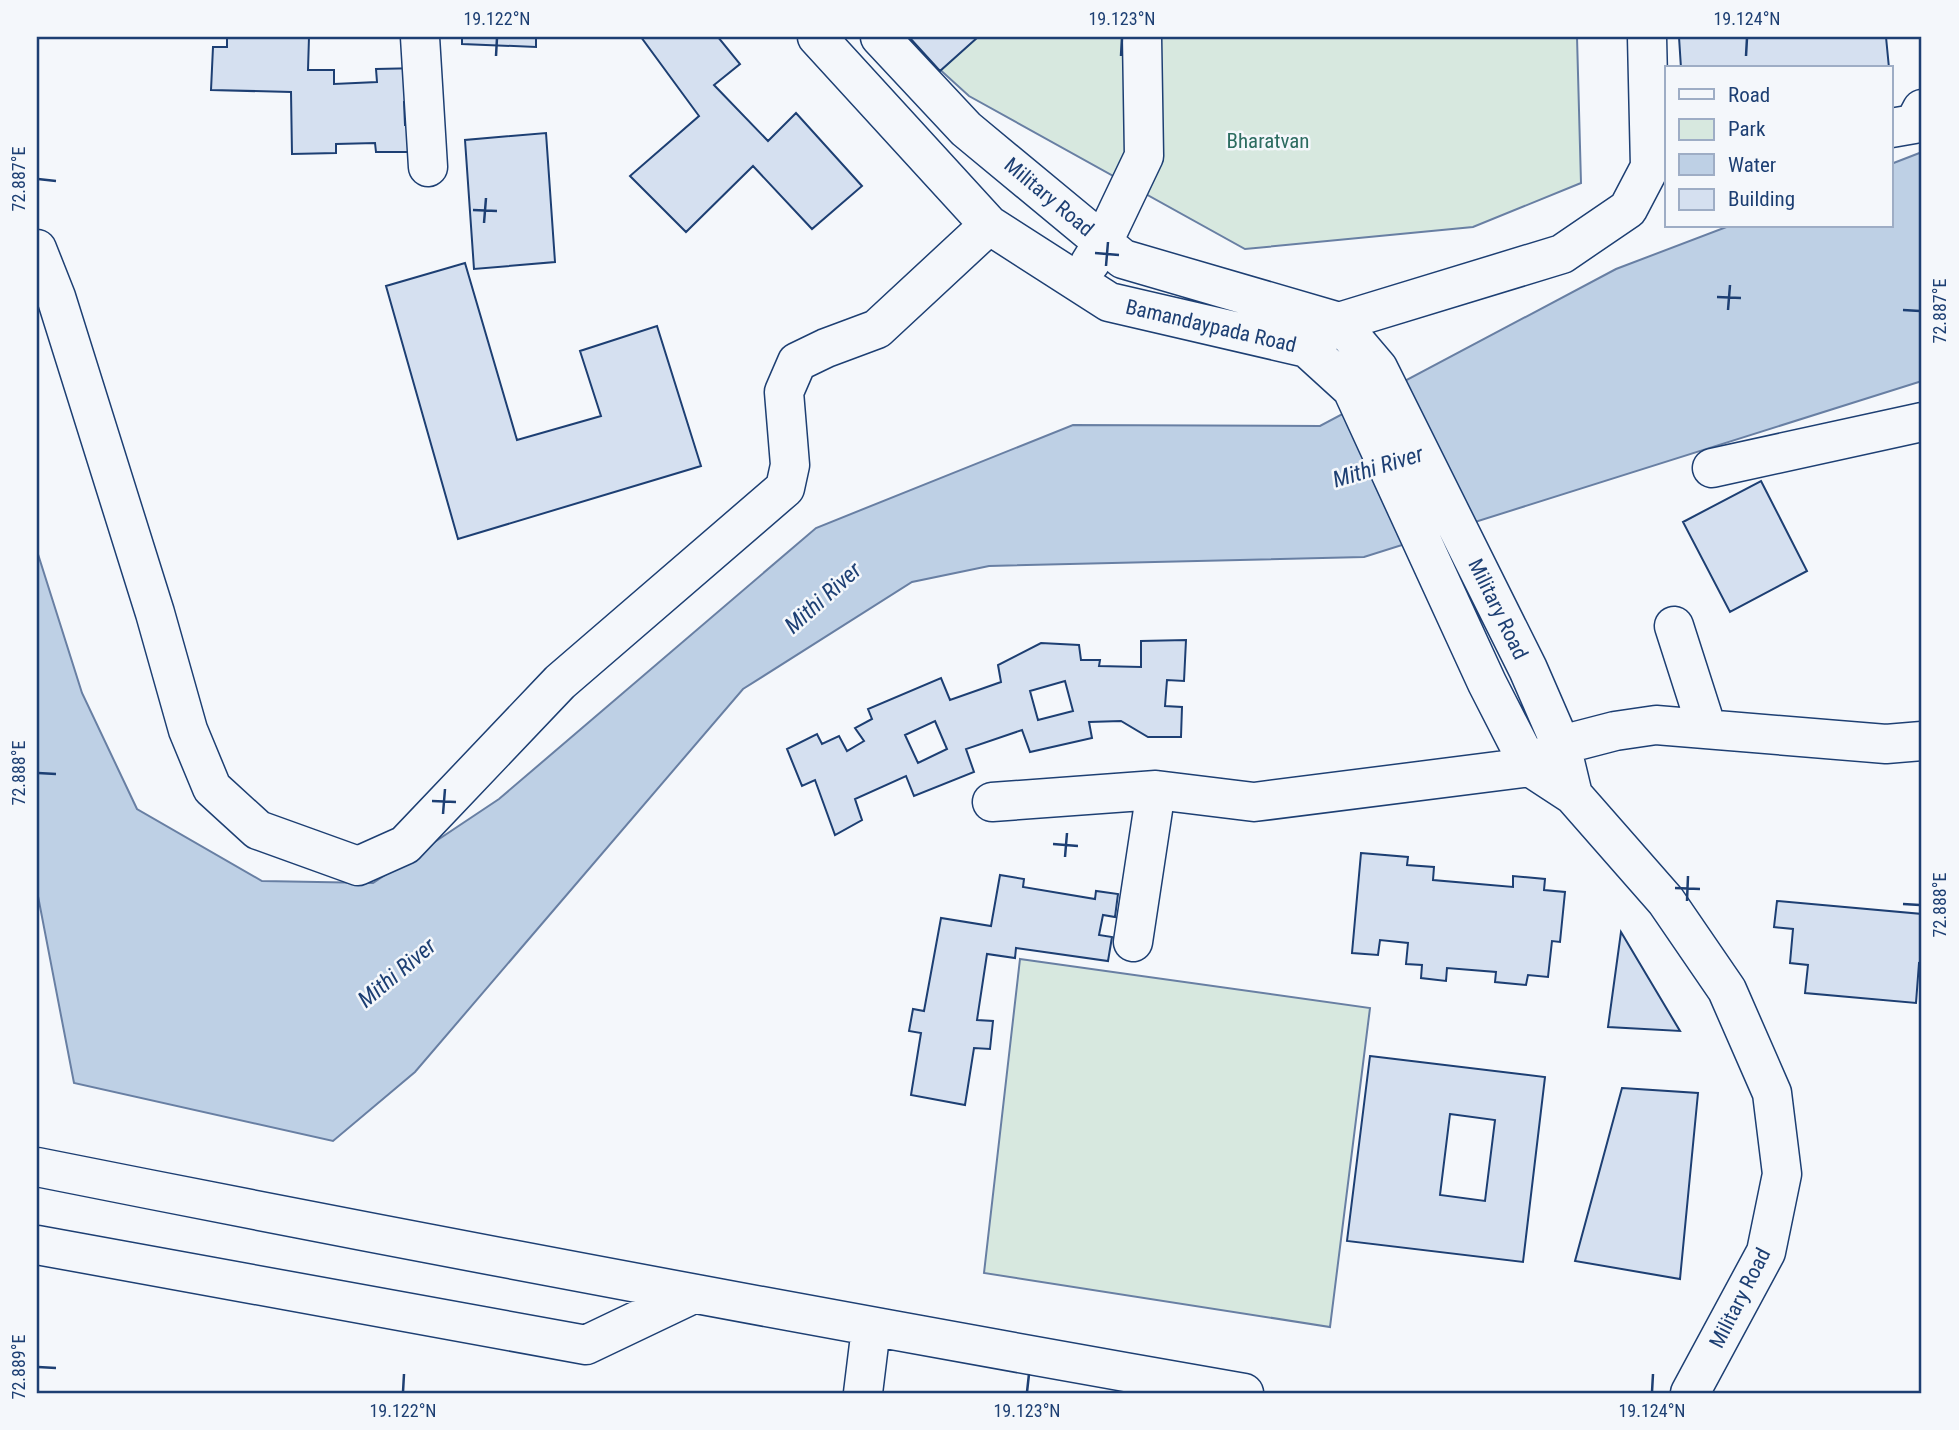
<svg xmlns="http://www.w3.org/2000/svg" width="1959" height="1430" viewBox="0 0 1959 1430" font-family="'Roboto Condensed',sans-serif">
  <style>
    .green { fill: #d7e8df; stroke: #687fa3; stroke-width: 2 }
    .water { fill: #bed0e5; stroke: #687fa3; stroke-width: 2 }
    .building { fill: #d5e0f0; stroke: #1d3f73; stroke-width: 2; fill-rule: evenodd }
    .lines { fill: none; stroke-linecap: round; stroke-linejoin: round }
    .minor-casing { stroke: #1d3f73; stroke-width: 41 }
    .minor { stroke: #f4f7fb; stroke-width: 38 }
    .ticks { fill: none; stroke: #1d3f73; stroke-width: 2.5 }
    .labels { text-anchor: middle; dominant-baseline: central; stroke-width: 5; stroke-linejoin: round; paint-order: stroke }
    .park-label { font-size: 21px; fill: #2c6c60; stroke: #f4f7fb }
    .street-label { font-size: 21px; fill: #1d3f73; stroke: #f4f7fb }
    .water-label { font-size: 23px; font-style: italic; fill: #1d3f73; stroke: #f4f7fb }
    .neatline { fill: none; stroke: #1d3f73; stroke-width: 2.5 }
    .ticks-label { font-size: 18px; text-anchor: middle; fill: #1d3f73 }
  </style>
  <rect width="100%" height="100%" fill="#f4f7fb"/>
  <path class="green" d="M904 37H1577L1581 183 1473 227 1245 249 969 96Z
    M1020 959 1370 1008 1330 1327 984 1273Z"/>
  <path class="water" d="M1922 152V381L1364 557 989 566 912 582 743 689 415 1072 333 1141 74 1083 37 891V551L82 693 137 809 262 881 373 883 499 799 816 528 1073 425 1320 426 1616 269 1729 226H1891V164Z"/>
  <path class="building" d="M227 37H309L308 70H334V84L377 82 376 69 421 68 422 101 404 102 405 125H422L423 152H376L375 143 336 144V153L292 154 291 92 211 90 213 47H227Z
    M462 37H536V47L462 44Z
    M641 37H718L740 64 714 85 768 141 796 113 862 186 812 229 753 166 686 232 630 176 699 116Z
    M909 37H978L940 71Z
    M1679 37H1886L1889 68H1681Z
    M546 133 555 262 474 269 465 140Z
    M465 263 517 440 601 416 580 351 657 326 701 466 458 539 386 286Z
    M1761 481 1807 571 1730 612 1683 522Z
    M1186 640 1184 681 1167 680 1165 706 1182 707 1181 737H1148L1121 721 1089 722 1092 738 1030 752 1022 730 966 749 974 772 914 796 906 776 855 799 862 820 835 835 815 780 802 786 787 749 817 734 822 744 839 736 847 751 864 741 855 728 872 719 868 709 941 678 950 700 1001 682 998 665 1041 643 1079 645 1081 660H1100L1099 666 1141 667V641ZM1065 681 1073 711 1038 720 1030 691ZM935 721 947 749 918 763 905 735Z
    M1361 853 1408 857 1407 865 1434 867 1433 880 1513 887V876L1545 879 1544 890 1565 892 1560 942 1552 941 1548 977 1528 975 1526 985 1495 982 1496 972 1447 968 1446 981 1421 978 1422 965 1406 964 1408 943 1380 940 1378 955 1352 953Z
    M1000 875 1024 879 1023 887 1095 899 1096 891 1118 894 1115 917 1103 915 1099 935 1112 937 1108 961 1016 948 1015 958 987 954 977 1020 993 1021 990 1049 974 1048 965 1105 911 1095 921 1033 909 1031 913 1009 924 1011 941 918 991 926Z
    M1777 901 1922 914V964L1919 963 1916 1003 1805 993 1808 965 1790 963 1793 929 1774 927Z
    M1621 932 1680 1031 1608 1027Z
    M1370 1056 1545 1077 1523 1262 1347 1241ZM1450 1114 1495 1120 1485 1201 1440 1195Z
    M1622 1088 1698 1093 1680 1279 1575 1261Z"/>
  <g class="lines">
    <g class="minor-casing">
      <path id="minor" d="M420 37 428 167
        M817 37 989 225 1109 302 1307 348 1352 389 1487 683 1530 767 1573 795
        M880 37 966 129 1123 259 1339 322 1378 368 1528 669 1561 745 1573 795 1666 901 1727 990 1772 1093 1782 1174 1766 1252 1690 1393
        M1891 128 1914 124 1922 109
        M37 249 56 297 155 613 188 730 212 788 258 830 358 866 405 845 560 682 785 488 790 465 784 392 797 362 826 348 877 329 989 225
        M1090 263 1103 242 1144 156 1142 37
        M1322 336 1339 322 1562 254 1628 209 1650 167 1647 37
        M1712 468 1922 422
        M1674 626 1707 729
        M992 802 1156 790 1254 802 1530 767 1561 745 1615 731 1656 725 1886 744 1922 741
        M1133 942 1156 790
        M37 1167C438 1247 840 1322 1244 1393
        M37 1245 586 1345 693 1294
        M863 1393 871 1328"/>
    </g>
    <use href="#minor" class="minor"/>
  </g>
  <path class="ticks" d="M496 56 497 38M1121 56 1122 38M1746 56 1747 38M38 179 56 181M473 210 497 211M484 223 486 198M1095 253 1119 255M1106 266 1108 242M1717 297 1741 298M1728 310 1730 285M1903 310 1920 311M38 773 56 774M432 801 456 802M443 814 445 789M1053 844 1078 846M1065 857 1067 833M1675 888 1700 889M1687 901 1688 876M1903 904 1920 905M38 1367 56 1368M403 1392 404 1374M1027 1392 1029 1374M1652 1392 1653 1374"/>
  <g class="labels">
    <g class="park-label">
      <text x="1268" y="141">Bharatvan</text>
    </g>
    <g class="street-label">
      <text transform="translate(1049 197) rotate(40)">Military Road</text>
      <text transform="translate(1211 326) rotate(13)">Bamandaypada Road</text>
      <text transform="translate(1498 609) rotate(64)">Military Road</text>
      <text transform="translate(1740 1298) rotate(-63)">Military Road</text>
    </g>
    <g class="water-label">
      <text transform="translate(1378 467) rotate(-17)">Mithi River</text>
      <text transform="translate(823 598) rotate(-42)">Mithi River</text>
      <text transform="translate(397 973) rotate(-40)">Mithi River</text>
    </g>
  </g>
  <rect width="1959" height="1430" fill="none" stroke="#f4f7fb" stroke-width="77"/>
  <rect x="1665" y="66" width="228" height="161" fill="#f4f7fb" stroke="#9eadc5" stroke-width="2"/>
  <rect x="1679" y="89" width="35" height="10" fill="#f4f7fb" stroke="#9eadc5" stroke-width="2"/>
  <text x="1728" y="102" font-size="21" fill="#1d3f73">Road</text>
  <rect x="1679" y="119" width="35" height="21" fill="#d7e8df" stroke="#9eadc5" stroke-width="2"/>
  <text x="1728" y="136" font-size="21" fill="#1d3f73">Park</text>
  <rect x="1679" y="154" width="35" height="21" fill="#bed0e5" stroke="#9eadc5" stroke-width="2"/>
  <text x="1728" y="172" font-size="21" fill="#1d3f73">Water</text>
  <rect x="1679" y="189" width="35" height="21" fill="#d5e0f0" stroke="#9eadc5" stroke-width="2"/>
  <text x="1728" y="206" font-size="21" fill="#1d3f73">Building</text>
  <rect x="38" y="38" width="1882" height="1354" class="neatline"/>
  <g class="ticks-label">
    <text x="497" y="25">19.122°N</text>
    <text x="1122" y="25">19.123°N</text>
    <text x="1747" y="25">19.124°N</text>
    <text transform="translate(19 179) rotate(-90)" y="6">72.887°E</text>
    <text transform="translate(1940 311) rotate(-90)" y="6">72.887°E</text>
    <text transform="translate(19 773) rotate(-90)" y="6">72.888°E</text>
    <text transform="translate(1940 905) rotate(-90)" y="6">72.888°E</text>
    <text transform="translate(19 1367) rotate(-90)" y="6">72.889°E</text>
    <text x="403" y="1417">19.122°N</text>
    <text x="1027" y="1417">19.123°N</text>
    <text x="1652" y="1417">19.124°N</text>
  </g>
</svg>
